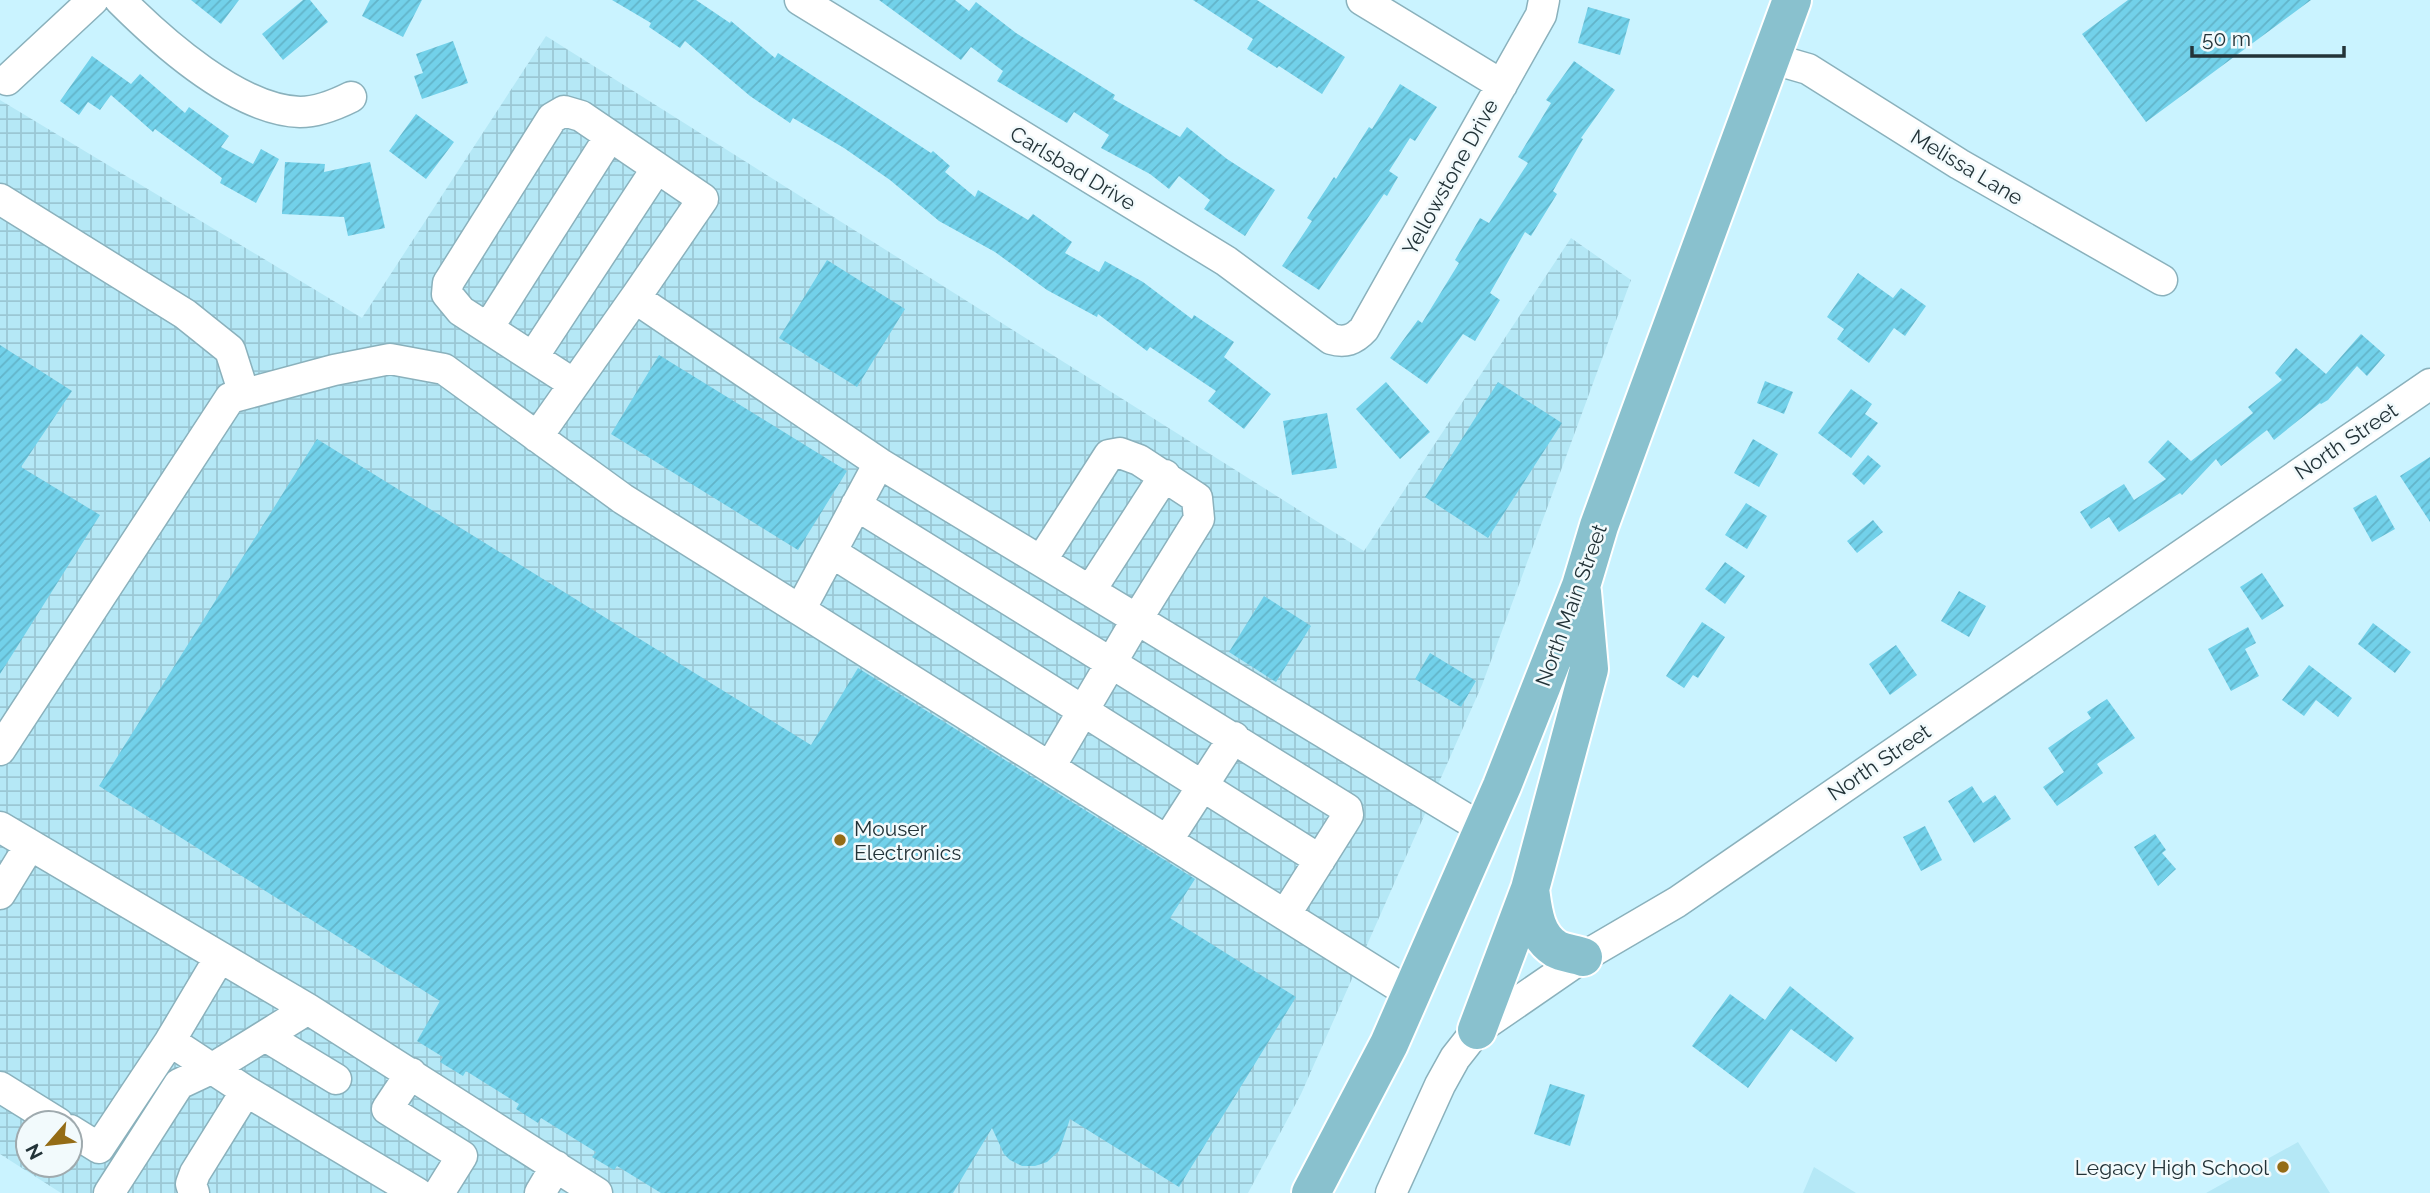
<svg xmlns="http://www.w3.org/2000/svg" width="2430" height="1193" viewBox="0 0 2430 1193" font-family="Raleway,sans-serif">
  <style>
    .built { fill: #b5e8f6 }
    .industrial { fill: url(#industrial-grid); fill-rule: evenodd }
    .building { fill: url(#building-hatch) }
    .lines { fill: none; stroke-linecap: round; stroke-linejoin: round }
    .minor-casing { stroke: #8ab1bc; stroke-width: 33 }
    .major-casing { stroke: #fff; stroke-width: 42 }
    .minor { stroke: #fff; stroke-width: 30 }
    .major { stroke: #89c1ce; stroke-width: 38 }
    .poi-dot { fill: #946c16; stroke: #f2fafc; stroke-width: 2.5 }
    .labels { text-anchor: middle; dominant-baseline: central; stroke-width: 5; stroke-linejoin: round; paint-order: stroke }
    .street-label { font-size: 21px; fill: #233338; stroke: #f2fafc }
    .poi-label { font-size: 21px; fill: #233338; stroke: #f2fafc; text-anchor: start }
  </style>
  <defs>
    <pattern id="industrial-grid" width="8" height="8" patternUnits="userSpaceOnUse" patternTransform="scale(1.75)"><rect width="8" height="8" fill="#b5e8f6"/><path d="M0 4h8M4 0v8" fill="none" stroke="#9bc7d4"/></pattern>
    <pattern id="building-hatch" width="6" height="6" patternUnits="userSpaceOnUse" patternTransform="scale(1.75)"><rect width="6" height="6" fill="#72d1ea"/><path d="M-1 1l2-2M0 6l6-6M5 7l2-2" fill="none" stroke="#62b4c9"/></pattern>
  </defs>
  <rect width="100%" height="100%" fill="#caf3ff"/>
  <path class="built" d="M2298 1142 2330 1193H2206Z
    M1814 1167 1856 1193H1803Z"/>
  <path class="industrial" d="M546 36 1364 551 1571 238 1631 280 1482 685 1301 1094 1248 1193H61L0 1154V100L362 318ZM28 1123H70V1165H28Z"/>
  <path class="building" d="M191 0H239L221 24Z
    M303 0H310L328 22 283 60 262 34Z
    M370 0H422L403 37 362 16Z
    M612 0H696L730 23 731 21 775 58 778 53 931 153 933 151 950 166 945 172 975 197 978 190 1028 220 1033 214 1072 242 1065 253 1099 272 1105 261 1143 282 1192 319 1194 315 1234 342 1224 357 1271 394 1244 429 1208 401 1216 391 1150 347 1147 351 1098 314 1097 317 1047 290 995 252 939 221 890 180 844 148 793 118 790 123 750 96 685 41 680 48 649 27 651 23Z
    M879 0H955L969 11 976 2 1016 33 1115 95 1113 99 1180 137 1187 127 1227 159 1275 190 1245 236 1204 209 1210 200 1179 176 1169 189 1150 174 1101 148 1109 135 1074 112 1067 123 997 81 1003 71 971 47 961 60Z
    M1193 0H1257L1345 57 1322 94 1279 66 1277 68 1247 49 1253 39Z
    M2128 0H2311L2146 122 2082 34Z
    M1588 7 1630 19 1620 55 1578 43Z
    M453 41 468 83 422 99 414 76 423 73 416 54Z
    M92 56 131 84 140 74 185 113 189 107 229 136 221 147 253 164 261 149 279 159 256 203 220 183 222 178 155 129 153 132 111 95 100 110 88 102 79 115 60 101Z
    M1574 61 1615 90 1581 138 1583 139 1553 191 1557 194 1531 236 1525 232 1490 293 1500 300 1475 341 1463 334 1427 384 1390 358 1418 320 1422 323 1459 263 1455 260 1480 218 1489 223 1528 163 1518 157 1551 103 1546 100Z
    M1400 84 1437 107 1415 141 1410 138 1389 171 1398 177 1387 196 1384 194 1319 290 1282 266 1312 221 1307 218 1334 177 1336 179 1369 127 1372 129Z
    M416 114 454 142 426 179 389 151Z
    M285 162 325 164 324 172 370 162 385 228 348 236 344 217 282 214Z
    M827 260 905 309 857 387 779 338Z
    M1858 273 1893 298 1901 288 1926 306 1905 336 1894 328 1869 363 1837 339 1844 329 1827 317Z
    M2361 334 2385 355 2367 376 2357 366 2328 400 2321 404 2320 403 2274 440 2267 430 2221 466 2216 459 2182 495 2180 493 2119 532 2109 517 2091 529 2080 512 2124 484 2134 500 2166 479 2148 462 2168 440 2191 461 2253 413 2248 407 2282 380 2275 373 2296 348 2326 374Z
    M0 345 72 391 21 467 100 515 0 674Z
    M659 355 847 471 798 550 611 434Z
    M1765 381 1793 392 1784 414 1757 403Z
    M1386 382 1430 432 1400 459 1356 409Z
    M1498 382 1562 423 1488 538 1425 497Z
    M1851 389 1872 404 1865 414 1878 423 1851 458 1818 433Z
    M1327 413 1337 468 1292 475 1283 421Z
    M317 439 811 745 858 668 1195 879 1170 918 1296 997 1179 1187 1070 1119 1059 1151 1047 1162 1035 1166H1022L1010 1160 1004 1154 992 1128 953 1193H661L617 1166 614 1170 592 1157 596 1152 541 1118 538 1123 516 1109 519 1104 466 1071 463 1076 440 1062 443 1057 417 1041 440 1001 99 786Z
    M1753 439 1778 454 1759 487 1734 473Z
    M1868 455 1881 466 1864 485 1852 474Z
    M2430 457V522L2400 476Z
    M2376 495 2395 529 2372 542 2353 508Z
    M1746 503 1767 516 1747 549 1725 535Z
    M1873 520 1883 532 1857 553 1847 541Z
    M1725 562 1745 576 1725 604 1705 589Z
    M2262 573 2284 606 2262 620 2240 587Z
    M1959 591 1986 606 1969 637 1941 621Z
    M1264 596 1311 626 1276 682 1229 652Z
    M1702 622 1725 637 1698 678 1693 675 1684 688 1666 676Z
    M2373 623 2411 652 2395 673 2358 644Z
    M2248 627 2256 643 2245 649 2259 676 2231 691 2208 649Z
    M1896 645 1917 675 1890 695 1869 664Z
    M1430 653 1476 681 1461 707 1415 679Z
    M2309 665 2352 698 2338 717 2316 700 2304 716 2282 700Z
    M2107 699 2135 738 2097 764 2103 773 2057 806 2043 787 2064 772 2048 748 2091 718 2087 712Z
    M1972 786 1983 803 1995 795 2011 819 1974 843 1948 801Z
    M1925 826 1942 860 1921 871 1903 837Z
    M2155 834 2166 850 2162 853 2176 869 2158 886 2134 847Z
    M1790 986 1854 1038 1836 1062 1791 1029 1748 1088 1692 1046 1730 994 1765 1020Z
    M1550 1084 1585 1095 1570 1146 1534 1134Z"/>
  <g class="lines">
    <g class="minor-casing">
      <path id="minor" d="M120 0C162 42 238 110 300 112 318 112 335 105 351 97
        M800 0 1226 261 1331 339C1345 343 1354 340 1364 329L1541 15 1544 0
        M1362 0 1502 85
        M1770 58 1808 69 1959 164 2162 280
        M7 80 93 0
        M0 199 185 314 230 350 244 394
        M488 328 610 136
        M533 357 657 168
        M574 384 461 311 447 294 448 283 552 118 564 111 581 116 703 199 635 298
        M537 437 635 298 879 463
        M856 505 1347 809 1348 815 1285 915
        M831 552 1320 860
        M1041 561 1109 455 1120 453 1139 460 1197 498 1199 519 1137 619 1050 767
        M1090 591 1165 475
        M800 610 879 463 1483 829
        M0 750 230 398 334 370 390 359 444 369 623 499 1411 994
        M0 827 308 1009
        M1167 841 1234 737
        M0 894 30 845
        M265 1036 336 1079
        M170 1041 220 957
        M411 1073 387 1109 462 1156 439 1193
        M0 1087 58 1123
        M246 1091 417 1193
        M70 1130 99 1148 170 1041 246 1091 195 1173 191 1184 194 1193
        M109 1193 179 1084 213 1068 308 1009 597 1193
        M540 1193 556 1166
        M1391 1193 1440 1085 1455 1058 1477 1030 1583 957 1677 902 2430 384"/>
    </g>
    <g class="major-casing">
      <path id="major" d="M1530 889C1533 911 1535 936 1556 949 1563 953 1575 954 1583 957
        M1477 1030 1530 889 1589 669 1582 592
        M1311 1193 1389 1044 1502 786 1581 586 1599 526 1638 419 1792 0"/>
    </g>
    <use href="#minor" class="minor"/>
    <use href="#major" class="major"/>
  </g>
  <g class="poi-dot">
    <circle cx="840" cy="840" r="7"/>
    <circle cx="2283" cy="1167" r="7"/>
  </g>
  <g class="labels">
    <g class="street-label">
      <text transform="translate(1967 167) rotate(31)">Melissa Lane</text>
      <text transform="translate(1073 168) rotate(31)">Carlsbad Drive</text>
      <text transform="translate(1450 177) rotate(-61)">Yellowstone Drive</text>
      <text transform="translate(2346 441) rotate(-34)">North Street</text>
      <text transform="translate(1571 605) rotate(-70)">North Main Street</text>
      <text transform="translate(1879 762) rotate(-34)">North Street</text>
    </g>
    <g class="poi-label">
      <text x="854" y="828">Mouser<tspan x="854" dy="24">Electronics</tspan></text>
      <text x="2269" y="1167" text-anchor="end">Legacy High School</text>
    </g>
  </g>
  <g transform="translate(49 1144) rotate(242)"><circle r="33" fill="#f2fafc" stroke="#9faaae" stroke-width="2"/>
  <path d="M0-5L12 26L0 18L-12 26Z" fill="#946c16"/>
  <text y="-10" font-size="19" font-weight="bold" text-anchor="middle" fill="#233338">N</text>
  </g>
  <path d="M2192 46v10h152v-10" fill="none" stroke="#233338" stroke-width="3.5"/>
  <text x="2202" y="46" font-size="21" fill="#233338" stroke="#f2fafc" stroke-width="5" paint-order="stroke">50 m</text>
</svg>
